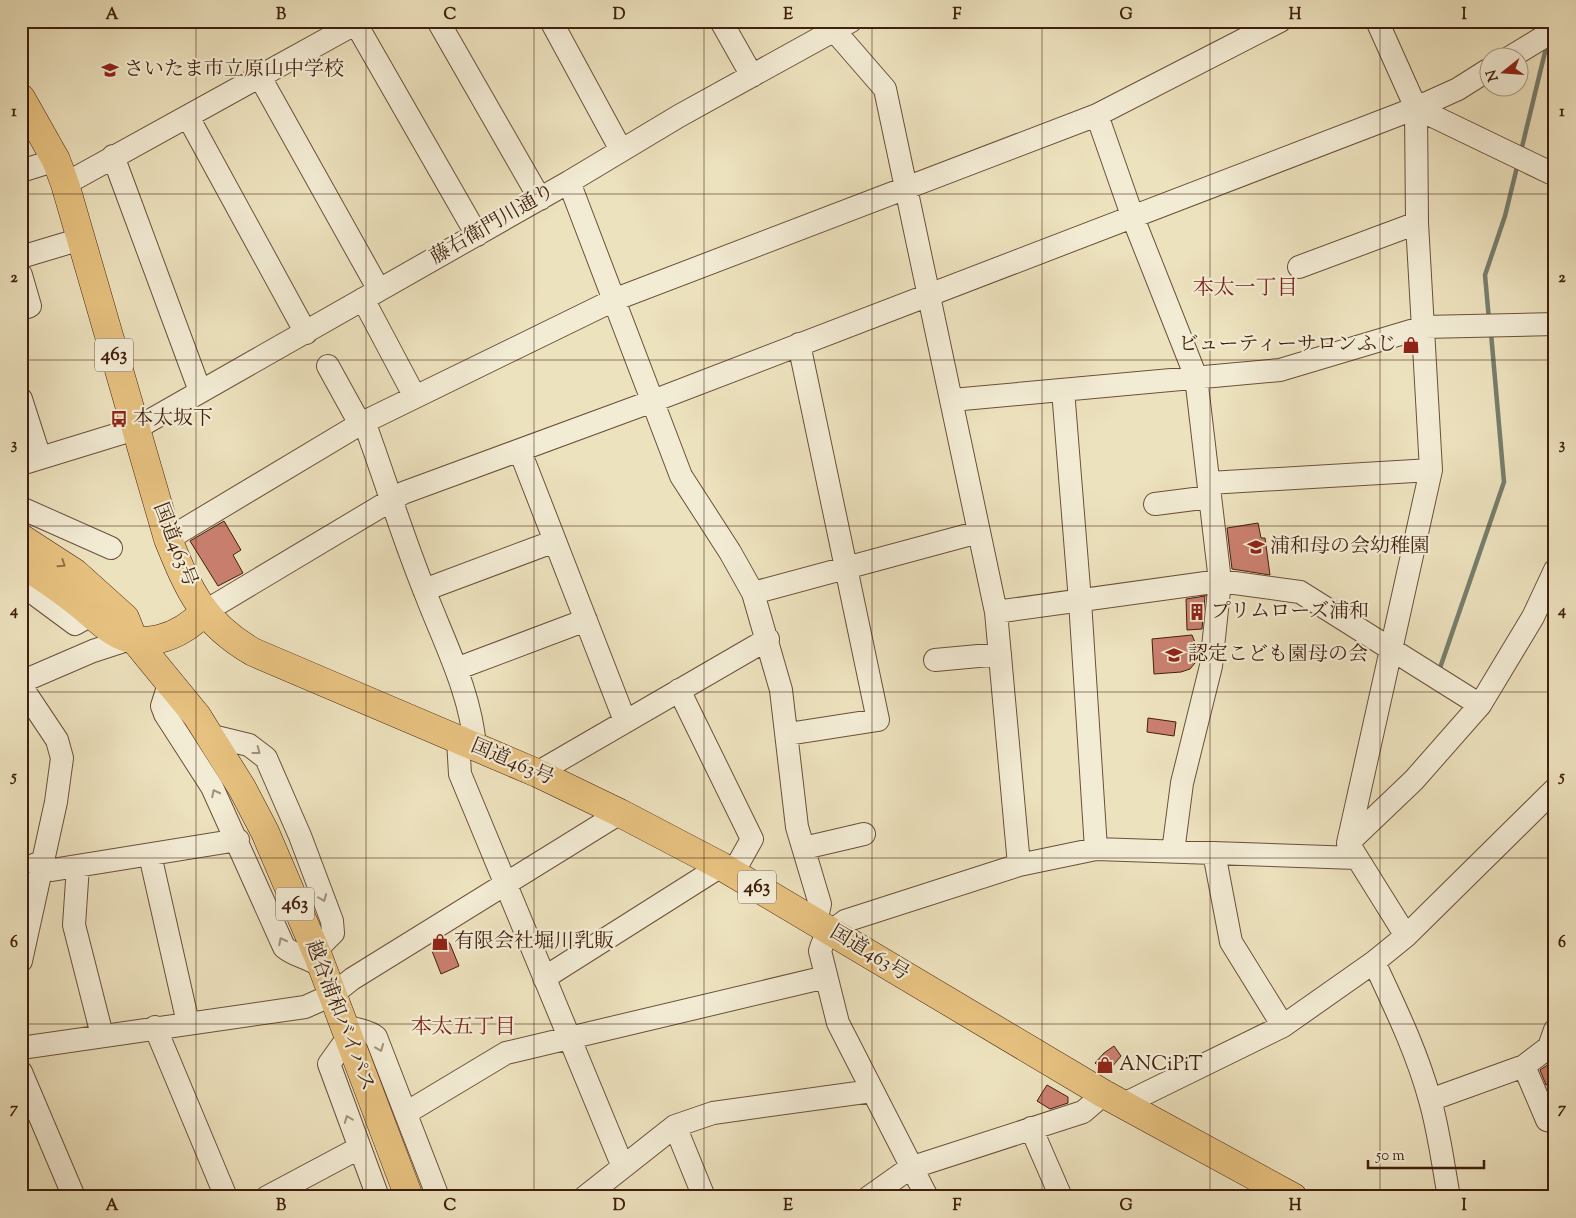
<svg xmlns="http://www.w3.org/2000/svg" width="1576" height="1218" viewBox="0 0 1576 1218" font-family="'Sorts Mill Goudy','Noto Serif JP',serif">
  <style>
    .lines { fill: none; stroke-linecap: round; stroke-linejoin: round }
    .stream { stroke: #767e6d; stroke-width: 4.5 }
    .building { fill: #cb806f; stroke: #401f0d }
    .minor-casing { stroke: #6b5039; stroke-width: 24 }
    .highway-casing { stroke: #401f0d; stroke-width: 29 }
    .minor { stroke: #f3ecd5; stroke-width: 22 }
    .highway { stroke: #e6c17f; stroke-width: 28 }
    .oneway { stroke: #937046 }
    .oneway2 { stroke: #a2907b }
    .grid { fill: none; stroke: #401f0d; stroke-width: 1; stroke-opacity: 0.55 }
    .labels { text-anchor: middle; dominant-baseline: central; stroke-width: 4.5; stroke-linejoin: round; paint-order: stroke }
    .shield { fill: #f3ecd5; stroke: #765c49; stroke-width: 1 }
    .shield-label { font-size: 19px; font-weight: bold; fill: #401f0d }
    .poi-label { font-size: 20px; fill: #401f0d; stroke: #f3ecd5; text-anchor: start }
    .street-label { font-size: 20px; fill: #401f0d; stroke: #f3ecd5 }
    .neighbourhood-label { font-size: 21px; fill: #7a1f14; stroke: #f3ecd5 }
    .neatline { fill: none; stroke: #401f0d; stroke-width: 2 }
    .grid-label { font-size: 16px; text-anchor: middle; font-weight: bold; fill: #401f0d }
  </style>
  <rect width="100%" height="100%" fill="#ede2be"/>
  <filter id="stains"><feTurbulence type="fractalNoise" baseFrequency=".004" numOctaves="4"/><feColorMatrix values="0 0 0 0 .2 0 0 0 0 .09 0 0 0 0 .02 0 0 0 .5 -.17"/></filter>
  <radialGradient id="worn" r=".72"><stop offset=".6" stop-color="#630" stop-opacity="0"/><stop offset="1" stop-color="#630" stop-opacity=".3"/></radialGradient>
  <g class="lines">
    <path class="stream" d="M1530 21 1538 34
      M1521 151 1546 48 1544 45
      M1489 320 1485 275 1505 216 1518 163
      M1440 668 1504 482 1491 333"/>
  </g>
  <path class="building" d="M224 521 241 550 233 555 243 573 218 586 190 541Z
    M1258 523 1261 538H1265L1270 575 1232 569 1227 528Z
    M1205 596 1202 629 1187 630 1186 599Z
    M1192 635 1198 650 1195 663 1190 669 1181 672 1154 674 1152 639Z
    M1148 718 1176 722 1174 736 1147 732Z
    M444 937 450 944 459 966 441 974 432 951 436 948 434 944Z
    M1114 1046 1121 1056 1107 1073 1095 1063 1104 1053Z
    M1549 1064 1555 1082 1546 1085 1540 1070Z
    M1047 1085 1068 1097V1103L1050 1109 1037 1101Z"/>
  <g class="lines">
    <g class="minor-casing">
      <path id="minor" d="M438 21 540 199
        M551 21 621 150
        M721 21 752 76
        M826 21 885 89 996 612 1019 865
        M1377 21 1416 108
        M356 24 477 235
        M1509 58 1555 30
        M260 77 379 290
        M1097 115 1133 218 1196 377 1220 581 1211 666 1182 783 1173 852
        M188 117 306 333
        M113 156 200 391
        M21 171 56 160
        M569 182 681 476 730 552 753 593 781 690 797 827 820 904 816 922
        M65 184 360 21
        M21 257 81 239
        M1299 267 1417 223
        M21 275 30 306 21 309
        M363 299 415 397
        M328 366 360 424 366 427C386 482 403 538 425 592 444 642 471 693 475 747
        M1063 390 1080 601 1096 849
        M21 399 40 458
        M952 400 1280 370 1424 327 1555 324
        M520 451 625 721
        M21 464 135 429 569 182 679 116 851 21
        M1209 483 1431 470
        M1155 504 1210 497
        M21 508 111 548
        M168 539 360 424 616 299 1097 115 1280 21
        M21 584 75 624 93 614
        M424 590 555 541
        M753 593 979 532
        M204 612 403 493 653 401 1416 108 1458 89 1488 70
        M996 612 1220 581 1300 592 1480 705
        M935 660 1000 654
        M456 669 586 620
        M170 681 162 706 165 714 212 787 284 947C295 957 310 957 321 967
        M21 682 93 651 133 638
        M21 686 57 740 62 758 56 802 21 961
        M679 690 752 839 733 873
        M788 734 878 720 799 344
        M212 736 249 745 266 758 300 836 332 921 333 933 322 944 318 956
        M458 740 460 774 623 1167
        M537 773 768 639
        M1348 843 1414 780 1480 705 1533 617 1555 570
        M804 848 864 834
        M1214 853 1231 942 1283 1026
        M150 855 188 1023
        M36 864 52 870 238 840
        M78 866 74 925 102 1035
        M1406 936 1348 843 1431 470 1417 223 1416 108 1555 175
        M1374 962C1395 1007 1417 1052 1430 1100 1439 1131 1443 1165 1449 1197
        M544 978 721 866
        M343 1023C353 1031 367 1029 376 1037L438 1197
        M155 1027 226 1197
        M347 1036 344 1043 329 1064 378 1197
        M21 1048 305 1007 332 995 352 979 620 813
        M1524 1066 1547 1120 1555 1122
        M21 1072 74 1197
        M1430 1100 1524 1066 1549 1047 1555 1030
        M1124 1104 1283 1026 1374 962 1406 936 1555 789
        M406 1113 506 1053 826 977
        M675 1126 704 1197
        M1031 1128 1061 1197
        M267 1197 359 1148
        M585 1197 675 1126 713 1113 872 1091
        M869 1197 910 1168 1083 1112 1104 1094
        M927 1197 838 1023 820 951C824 935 833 930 845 921L1019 865 1096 849 1356 858"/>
    </g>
    <g class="highway-casing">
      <path id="highway" d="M21 98 56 160 65 184 168 539C189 591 203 623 253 652L537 773 620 813 721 866 1104 1094 1293 1197
        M21 538 75 573 125 618 133 638 197 716 242 788 265 832 318 956 409 1197
        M21 564C41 575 60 589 78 603 89 612 100 622 111 630 143 652 180 637 204 612"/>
    </g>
    <use href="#minor" class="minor"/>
    <use href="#highway" class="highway"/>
  </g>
  <defs><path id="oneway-chevron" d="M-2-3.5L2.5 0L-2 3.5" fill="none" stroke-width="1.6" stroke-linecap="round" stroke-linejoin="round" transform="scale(1.25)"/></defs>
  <use class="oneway" href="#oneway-chevron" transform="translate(62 564) rotate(34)"/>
  <g class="oneway2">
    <use href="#oneway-chevron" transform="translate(257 751) rotate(37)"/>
    <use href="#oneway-chevron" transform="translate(215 793) rotate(-117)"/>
    <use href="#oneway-chevron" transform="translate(323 898) rotate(69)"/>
    <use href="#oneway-chevron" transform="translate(282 941) rotate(-117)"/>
    <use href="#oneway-chevron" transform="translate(380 1048) rotate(68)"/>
    <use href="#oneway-chevron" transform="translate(348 1119) rotate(-111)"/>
  </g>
  <path class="grid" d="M196 21V1197M366 21V1197M534 21V1197M704 21V1197M872 21V1197M1042 21V1197M1210 21V1197M1380 21V1197M21 194H1555M21 360H1555M21 526H1555M21 692H1555M21 858H1555M21 1024H1555"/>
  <defs>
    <g id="school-bare" transform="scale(1.35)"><path d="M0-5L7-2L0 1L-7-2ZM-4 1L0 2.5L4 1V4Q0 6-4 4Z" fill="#8f2418" stroke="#f3ecd5" stroke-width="2.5" paint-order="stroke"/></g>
    <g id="shop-bare" transform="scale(1.35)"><path d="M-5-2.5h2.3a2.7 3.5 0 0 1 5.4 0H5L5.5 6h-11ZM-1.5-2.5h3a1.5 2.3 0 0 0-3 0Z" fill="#8f2418" stroke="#f3ecd5" stroke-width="2.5" paint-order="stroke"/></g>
    <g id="bus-bare" transform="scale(1.35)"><path d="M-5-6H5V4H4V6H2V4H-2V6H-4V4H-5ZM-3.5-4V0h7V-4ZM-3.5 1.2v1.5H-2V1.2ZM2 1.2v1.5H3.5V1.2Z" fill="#8f2418" stroke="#f3ecd5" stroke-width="2.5" paint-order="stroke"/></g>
    <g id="building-bare" transform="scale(1.35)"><path d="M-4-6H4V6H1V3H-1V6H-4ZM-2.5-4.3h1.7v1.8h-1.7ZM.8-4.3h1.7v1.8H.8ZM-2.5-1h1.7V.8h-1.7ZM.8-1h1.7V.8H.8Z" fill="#8f2418" stroke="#f3ecd5" stroke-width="2.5" paint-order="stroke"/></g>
  </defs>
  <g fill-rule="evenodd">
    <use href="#school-bare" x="110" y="70"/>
    <use href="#shop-bare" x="1411" y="345"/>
    <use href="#bus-bare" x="119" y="419"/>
    <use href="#school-bare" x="1256" y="547"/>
    <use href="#building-bare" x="1197" y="612"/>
    <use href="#school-bare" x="1174" y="655"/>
    <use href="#shop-bare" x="440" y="942"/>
    <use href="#shop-bare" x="1105" y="1065"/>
  </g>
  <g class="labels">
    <g class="shield">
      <rect x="95" y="338.5" width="38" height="33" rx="4"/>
      <rect x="738" y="870.5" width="38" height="33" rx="4"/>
      <rect x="276" y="887.5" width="38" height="33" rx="4"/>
    </g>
    <g class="shield-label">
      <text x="114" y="355">463</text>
      <text x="757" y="887">463</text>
      <text x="295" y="904">463</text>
    </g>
    <g class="poi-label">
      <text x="124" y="70">さいたま市立原山中学校</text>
      <text x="1397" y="345" text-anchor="end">ビューティーサロンふじ</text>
      <text x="133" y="419">本太坂下</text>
      <text x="1270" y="547">浦和母の会幼稚園</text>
      <text x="1211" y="612">プリムローズ浦和</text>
      <text x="1188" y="655">認定こども園母の会</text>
      <text x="454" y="942">有限会社堀川乳販</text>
      <text x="1119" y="1065">ANCiPiT</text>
    </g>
    <g class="street-label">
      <text transform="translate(493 225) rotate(-30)">藤右衛門川通り</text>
      <text transform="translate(174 545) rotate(69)">国道463号</text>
      <text transform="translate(512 763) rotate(23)">国道463号</text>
      <text transform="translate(869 954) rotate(31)">国道463号</text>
      <text transform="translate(339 1016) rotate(69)">越谷浦和バイパス</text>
    </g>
    <g class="neighbourhood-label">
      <text x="1245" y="289">本太一丁目</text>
      <text x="463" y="1028">本太五丁目</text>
    </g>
  </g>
  <rect width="1576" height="1218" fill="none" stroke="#ede2be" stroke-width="55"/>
  <g transform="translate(1504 72) rotate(253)"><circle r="24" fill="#f3ecd5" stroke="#ab9a85"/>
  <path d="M0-4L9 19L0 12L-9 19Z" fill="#8f2418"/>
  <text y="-8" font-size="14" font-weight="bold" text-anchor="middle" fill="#401f0d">N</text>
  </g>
  <path d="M1368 1160v8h116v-8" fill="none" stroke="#401f0d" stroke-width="2.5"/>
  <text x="1376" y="1160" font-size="15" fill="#401f0d" stroke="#f3ecd5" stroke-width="4" paint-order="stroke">50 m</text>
  <rect x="28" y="28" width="1520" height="1162" class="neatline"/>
  <g class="grid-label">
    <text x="112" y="19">A</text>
    <text x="281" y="19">B</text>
    <text x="450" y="19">C</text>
    <text x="619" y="19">D</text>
    <text x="788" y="19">E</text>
    <text x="957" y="19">F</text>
    <text x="1126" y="19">G</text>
    <text x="1295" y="19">H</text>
    <text x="1464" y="19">I</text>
    <text x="14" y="116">1</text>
    <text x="1562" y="116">1</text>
    <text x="14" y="282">2</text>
    <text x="1562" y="282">2</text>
    <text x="14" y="449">3</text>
    <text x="1562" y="449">3</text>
    <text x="14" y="615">4</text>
    <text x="1562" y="615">4</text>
    <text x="14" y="781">5</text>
    <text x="1562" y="781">5</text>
    <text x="14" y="947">6</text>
    <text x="1562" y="947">6</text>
    <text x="14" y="1113">7</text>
    <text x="1562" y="1113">7</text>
    <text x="112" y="1210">A</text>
    <text x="281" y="1210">B</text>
    <text x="450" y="1210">C</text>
    <text x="619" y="1210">D</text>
    <text x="788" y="1210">E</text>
    <text x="957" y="1210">F</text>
    <text x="1126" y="1210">G</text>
    <text x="1295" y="1210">H</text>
    <text x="1464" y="1210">I</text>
  </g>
  <rect width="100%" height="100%" filter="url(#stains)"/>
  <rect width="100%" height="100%" fill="url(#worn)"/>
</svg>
